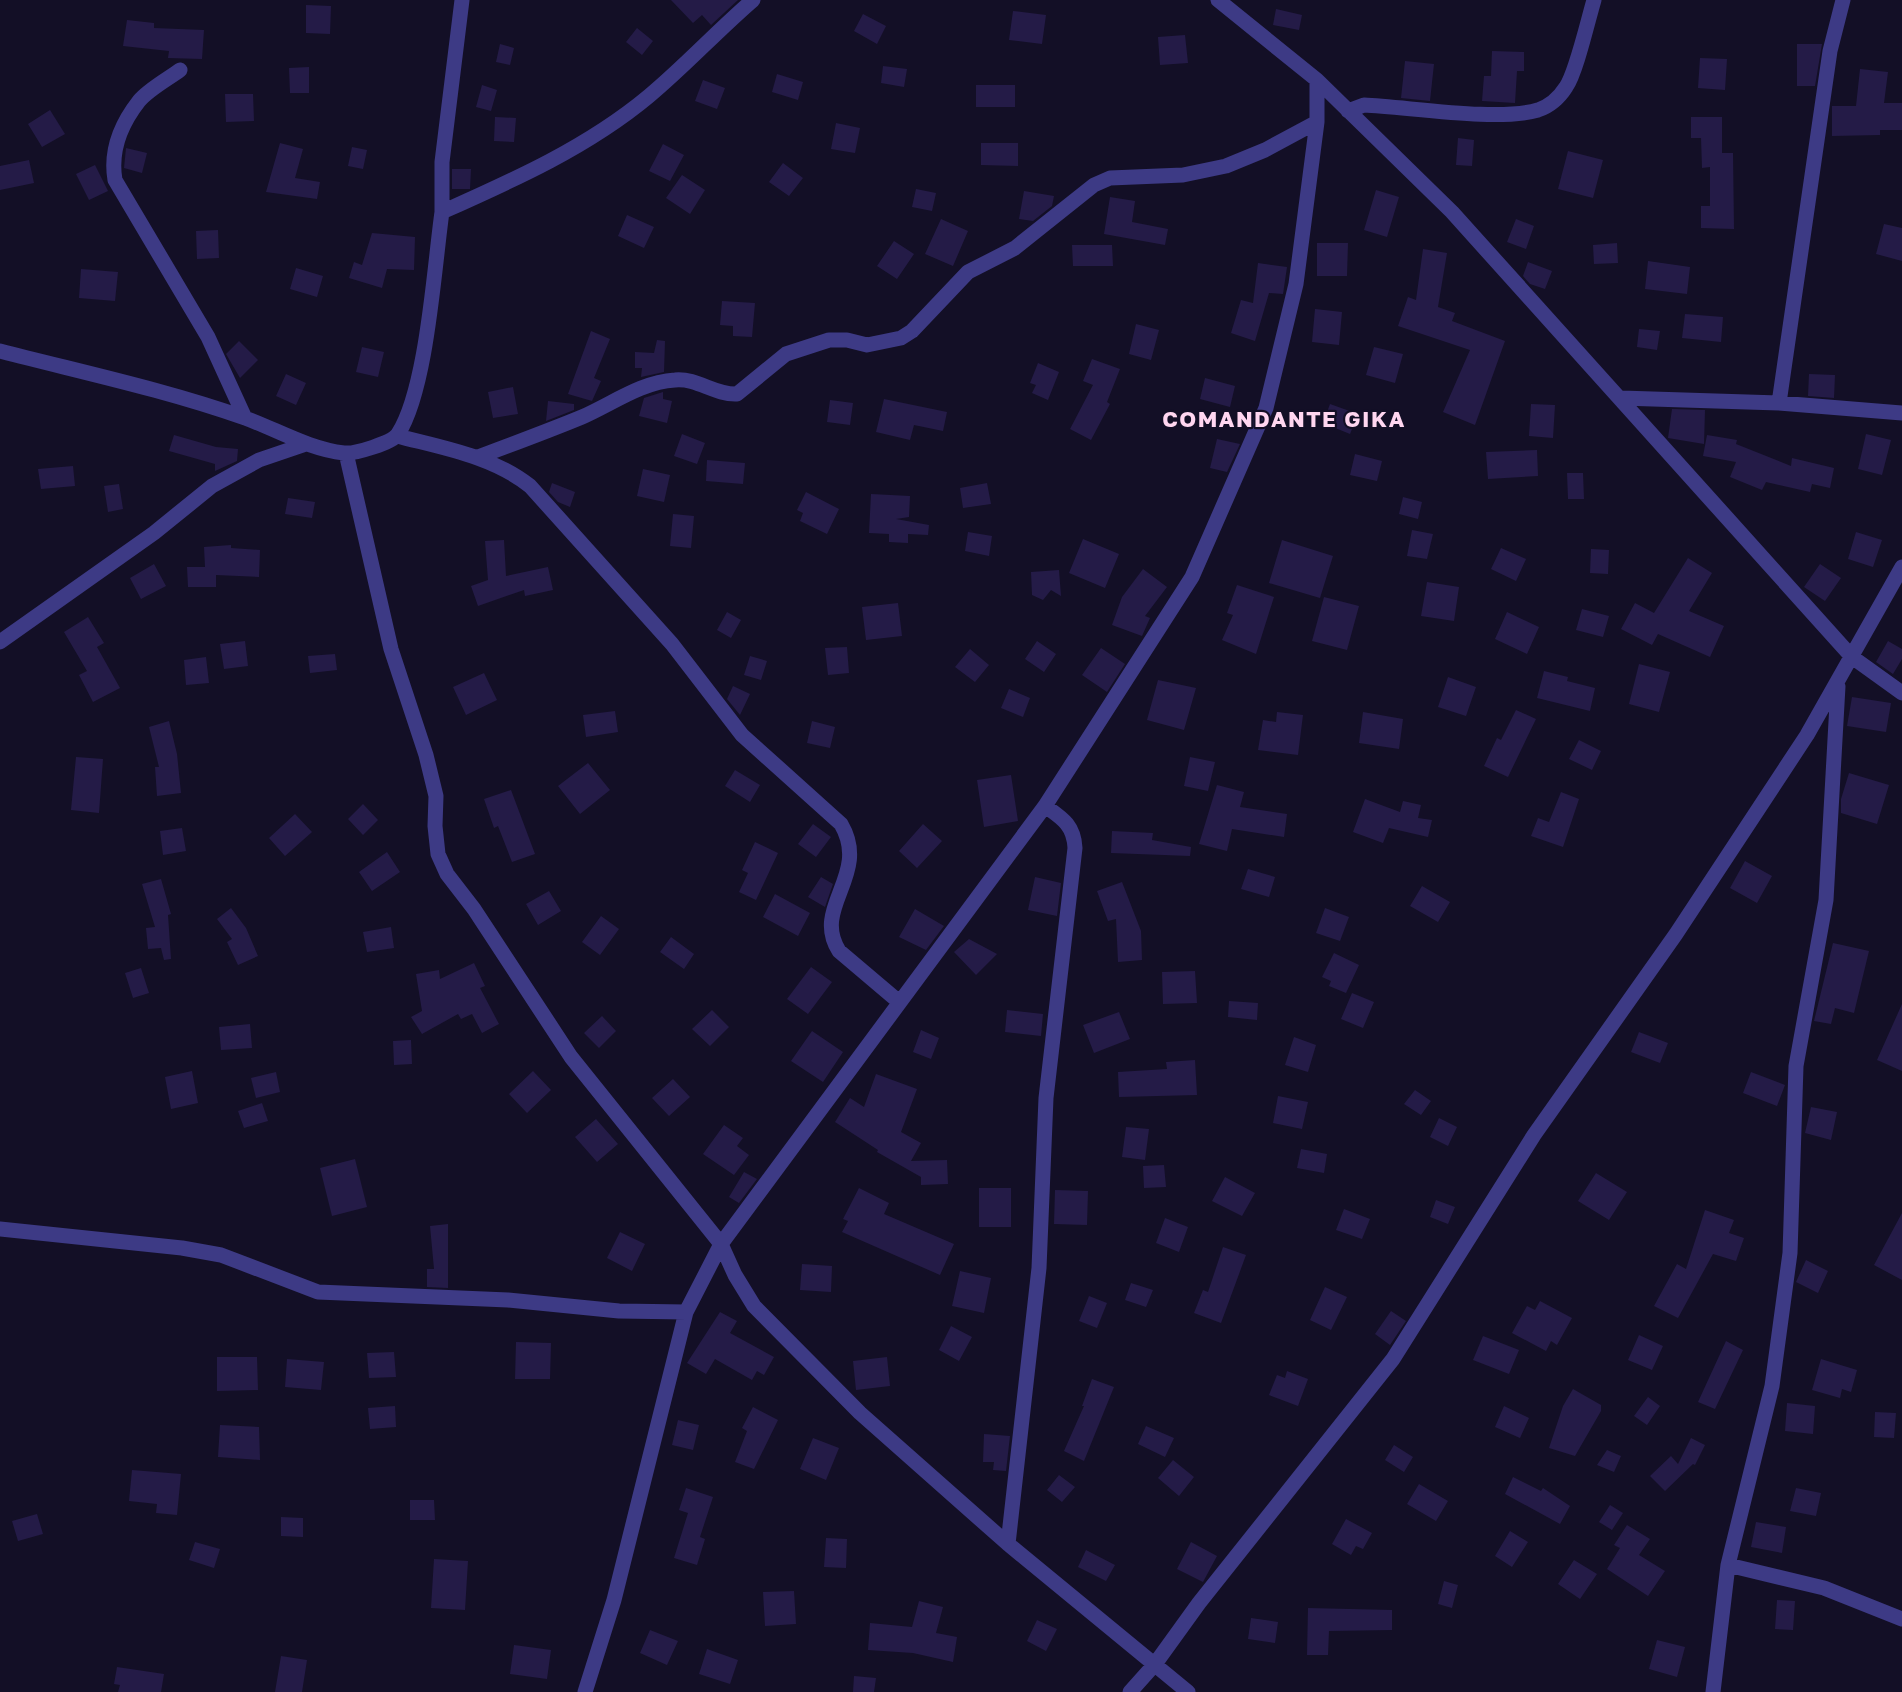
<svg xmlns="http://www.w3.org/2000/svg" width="1902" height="1692" viewBox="0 0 1902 1692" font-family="'Golos Text',sans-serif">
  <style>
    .building { fill: #241b47 }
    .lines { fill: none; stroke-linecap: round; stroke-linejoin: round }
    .minor { stroke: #3d3a85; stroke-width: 15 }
    .labels { text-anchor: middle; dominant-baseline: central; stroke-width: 4.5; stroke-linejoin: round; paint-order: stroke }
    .district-label { font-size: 22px; font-weight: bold; letter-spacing: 1.5px; fill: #ffd6f0; stroke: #130f26 }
  </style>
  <rect width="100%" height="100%" fill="#130f26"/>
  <path class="building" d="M671 0H738L711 25 702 15 693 23Z
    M306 5 331 6 330 34 306 33Z
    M1276 9 1302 15 1299 30 1273 25Z
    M1013 11 1046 15 1042 44 1009 40Z
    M863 14 886 26 877 44 854 31Z
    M127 20 154 23V28L204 30 202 59 168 58 169 51 123 46Z
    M637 28 653 41 642 55 626 42Z
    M1185 35 1188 63 1160 65 1158 37Z
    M500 44 514 48 510 65 496 62Z
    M1797 44H1822L1815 86H1797Z
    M1492 51 1524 52V71H1517L1515 103 1482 101 1484 76H1491Z
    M1700 58 1727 59 1725 90 1698 88Z
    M1405 61 1434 64 1430 101 1401 98Z
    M883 66 907 69 904 87 881 83Z
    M309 67V93H290L289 68Z
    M1860 69 1888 72 1884 103H1902V130H1880V135L1832 136V106H1856Z
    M777 74 803 82 798 100 772 92Z
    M703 80 725 88 717 109 695 101Z
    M482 85 497 90 491 111 476 107Z
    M976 85H1015V107H976Z
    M225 94H253L254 121 226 122Z
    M50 110 65 134 42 147 28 124Z
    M495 117 516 118 514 142 494 141Z
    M1691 117H1722V153H1733L1734 229 1701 228V206H1710V167L1702 168 1701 138H1691Z
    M836 123 860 128 855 153 831 149Z
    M1458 138 1474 140 1472 166 1456 165Z
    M280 143 303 149 295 178 320 182 317 199 266 192Z
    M981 143H1018V166L981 165Z
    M663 144 684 155 670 181 649 171Z
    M352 147 367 150 363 169 348 166Z
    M126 148 147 153 142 173 124 168Z
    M1568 151 1603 160 1593 198 1558 189Z
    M29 160 34 183 0 190V166Z
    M783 163 803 178 789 196 769 182Z
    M95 165 108 191 89 200 76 174Z
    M452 169H471L470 189H452Z
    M682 175 705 190 690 214 666 198Z
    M916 189 936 193 932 211 912 207Z
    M1376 190 1399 197 1387 237 1364 230Z
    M1024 191 1054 196 1052 206 1033 221 1019 219Z
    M1110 197 1135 201 1132 222 1168 229 1165 245 1104 234Z
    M627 215 654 227 644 248 618 236Z
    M941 219 968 231 953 266 925 254Z
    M1516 219 1534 226 1526 249 1507 242Z
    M1884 224 1902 228V261L1876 254Z
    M218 230 219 258 197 259 196 231Z
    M372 233 415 237 414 270 387 269 382 288 349 278 354 262 362 265Z
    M894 241 914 254 897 279 877 266Z
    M1317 243H1348L1347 276H1317Z
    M1617 243 1618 263 1594 264 1593 245Z
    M1072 245H1112L1113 266H1073Z
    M1423 249 1447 253 1438 307 1455 313 1452 321 1505 341 1475 425 1443 412 1470 350 1398 326 1408 297 1416 300Z
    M1648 261 1690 267 1687 294 1645 289Z
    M1528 262 1552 271 1545 289 1530 284 1523 276Z
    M1258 263 1287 267 1283 294 1269 293 1255 341 1231 333 1241 300 1253 303Z
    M296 268 323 276 317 297 290 289Z
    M81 269 118 272 115 301 79 298Z
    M722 301 755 303 752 337 733 336V326L720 325Z
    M1315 309 1342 312 1339 345 1312 342Z
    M1685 314 1723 317 1721 342 1682 338Z
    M1136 324 1159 330 1151 360 1129 354Z
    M1639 329 1660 331 1657 350 1637 347Z
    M591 331 610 339 594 378 601 381 592 401 568 394Z
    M657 340 665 341 664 372 641 377 642 368H635V352L654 353Z
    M239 341 258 360 240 378 226 354Z
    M362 347 384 352 378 377 356 372Z
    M1374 347 1403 354 1395 383 1366 375Z
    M1092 359 1120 369 1107 402 1110 404 1091 440 1070 429 1093 385 1083 381Z
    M1038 363 1059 372 1048 400 1032 393 1036 385 1030 383Z
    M286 374 306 383 296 405 276 396Z
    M1809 374 1835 375 1834 398 1808 396Z
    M1205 378 1235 386 1230 407 1200 399Z
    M513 387 518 414 493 418 488 392Z
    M663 392V399L672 401 667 423 639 416 644 398Z
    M884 399 947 412 943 431 914 425 910 440 876 432Z
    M830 400 853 403 850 425 827 422Z
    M548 401 574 404V410L546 421Z
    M1330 404 1358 414 1350 434 1323 423Z
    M1531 404 1555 405 1553 438 1529 436Z
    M1672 409 1705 410 1704 444 1668 438Z
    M682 434 705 443 697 464 674 456Z
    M1866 434 1891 440 1882 475 1858 469Z
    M174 435 216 447 238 449 237 461 215 471V464L169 451Z
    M1707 435 1737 440 1736 444 1791 466 1792 458 1834 468 1830 488 1812 484 1810 492 1766 482 1762 490 1730 477 1736 462 1703 456Z
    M1217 439 1240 444 1227 472 1210 468Z
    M1537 450 1538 476 1488 479 1486 452Z
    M1355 454 1382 461 1377 481 1350 475Z
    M707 460 745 463 743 484 706 481Z
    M73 466 75 486 41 489 38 469Z
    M643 469 670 475 664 502 637 496Z
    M1567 473H1583L1584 499H1568Z
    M552 483 575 492 570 507 558 502 549 492Z
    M987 483 991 504 963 508 960 488Z
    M119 484 123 509 108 512 104 486Z
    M806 492 839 509 827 534 800 521 803 513 797 510Z
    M871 494 910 496 909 517 896 519 929 525 928 535 908 534V543L889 542V534L869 533Z
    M1403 497 1422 502 1418 519 1399 514Z
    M288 498 315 502 312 518 285 514Z
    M673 514 694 516 691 548 670 546Z
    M1412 530 1433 534 1427 559 1407 556Z
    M968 532 992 536 989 556 965 551Z
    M1856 532 1882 540 1873 567 1848 559Z
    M1083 539 1119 554 1105 588 1069 573Z
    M504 540 506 576 548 567 553 590 525 596 524 590 478 606 471 586 488 580 485 541Z
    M1282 540 1333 556 1320 598 1269 583Z
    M231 545V548L260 550 259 577 216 575V587H188L187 567H205L204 547Z
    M1501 548 1526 559 1516 581 1491 569Z
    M1591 549 1609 550 1608 574 1590 573Z
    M1688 558 1712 573 1689 611 1724 626 1710 657 1658 634 1652 645 1621 629 1635 603 1654 613Z
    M154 564 166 586 141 599 130 578Z
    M1820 564 1841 578 1825 601 1804 587Z
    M1143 569 1167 587 1145 616 1150 618 1142 636 1112 625 1122 597Z
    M1059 570 1061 596 1051 590 1043 600 1032 595 1031 572Z
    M1427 582 1459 587 1454 621 1421 616Z
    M1237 585 1274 597 1256 654 1222 640 1233 615 1227 613Z
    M1324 597 1359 606 1347 650 1312 641Z
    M898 603 902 636 866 640 862 607Z
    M1582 609 1609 616 1603 637 1576 630Z
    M727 612 741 620 731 638 717 630Z
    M1507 612 1539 627 1527 654 1495 639Z
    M88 617 104 643 97 647 120 688 93 702 79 675 87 671 64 632Z
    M245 641 248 666 224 669 220 644Z
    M1037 641 1056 654 1044 672 1025 659Z
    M1888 641 1902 649V659L1893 674 1876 662Z
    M847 647 849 673 828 675 825 648Z
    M1101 648 1125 664 1107 692 1082 675Z
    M970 649 989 665 975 682 955 667Z
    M335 654 337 670 310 673 308 656Z
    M750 656 767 661 761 680 744 675Z
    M206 657 209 683 186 685 184 660Z
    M1639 664 1670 672 1659 712 1629 704Z
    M1544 671 1568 677 1567 681 1595 688 1590 711 1537 698Z
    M484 673 497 700 466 715 453 687Z
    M1448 677 1476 687 1466 716 1438 707Z
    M1158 680 1196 688 1184 730 1147 720Z
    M733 686 750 694 740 715 727 699Z
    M1009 689 1030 698 1023 717 1001 708Z
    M1852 697 1891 703 1886 732 1847 726Z
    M1516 710 1536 719 1508 777 1484 766 1497 738 1501 740Z
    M615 711 618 732 586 737 583 715Z
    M1277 712 1303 715 1298 755 1258 750 1263 720 1276 722Z
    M1363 712 1403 719 1399 749 1359 743Z
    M169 721 177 754 181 793 157 796 155 767H159L149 727Z
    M812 721 835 727 830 748 807 743Z
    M1579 740 1601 751 1592 770 1569 759Z
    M76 757 103 759 99 813 71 810Z
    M1190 757 1215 762 1208 791 1184 786Z
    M588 763 610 790 580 814 558 786Z
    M735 770 760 785 750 802 725 786Z
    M1849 773 1889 785 1877 824 1841 813V799Z
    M1011 775 1018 821 984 827 977 780Z
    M1217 785 1244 792 1240 807 1287 814 1284 837 1232 829 1227 851 1199 844Z
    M511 790 535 854 512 862 498 826 494 828 484 799Z
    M1561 792 1579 799 1563 847 1531 836 1538 818 1549 822Z
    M1365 799 1400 812 1403 801 1421 805 1418 818 1432 820 1428 837 1389 828 1383 843 1353 832Z
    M363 804 378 820 363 835 348 819Z
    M295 814 312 832 285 856 269 838Z
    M813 824 831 837 816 857 798 844Z
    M923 824 942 841 917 868 899 851Z
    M182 828 186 851 163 855 160 831Z
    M1112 831 1153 833 1152 840 1191 847 1190 856 1111 853Z
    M755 842 778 853 756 900 739 892 748 873 742 870Z
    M387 852 400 872 372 891 359 872Z
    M1745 861 1772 876 1757 903 1730 888Z
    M1248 869 1275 877 1269 897 1241 889Z
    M821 877 833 884 825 907 808 897Z
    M1035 877 1061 883 1057 916 1028 910Z
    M161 879 171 914 168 915 171 959 164 960 161 948 148 949 146 928 155 927 142 884Z
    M1122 882 1141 931 1142 960 1118 962 1116 919 1108 921 1097 891Z
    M1422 886 1450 902 1438 922 1410 906Z
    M549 891 561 911 538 925 526 904Z
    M775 894 810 913 798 936 763 917Z
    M231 908 246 928 258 956 238 965 227 942 232 939 217 919Z
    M1325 908 1349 917 1340 941 1316 933Z
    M915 909 944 926 926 950 899 937Z
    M601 916 619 929 600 955 582 942Z
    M391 927 394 948 367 952 363 932Z
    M671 937 694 954 684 969 660 952Z
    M969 939 997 954 976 975 954 952Z
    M1833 943 1869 951 1854 1013 1835 1008 1831 1024 1814 1021Z
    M1334 953 1359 965 1346 993 1329 986 1331 981 1322 977Z
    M474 963 485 986 480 988 499 1024 482 1033 472 1014 461 1019 458 1014 422 1034 411 1017 422 1011 416 974 439 970 440 979Z
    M811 967 832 982 808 1014 787 999Z
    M141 968 149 993 133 998 125 973Z
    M1195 971 1197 1003 1163 1004 1162 972Z
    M1352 993 1374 1002 1363 1028 1341 1019Z
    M1229 1001 1258 1003 1257 1020 1228 1017Z
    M1902 1004V1071L1877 1060Z
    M712 1010 729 1027 710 1046 692 1029Z
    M1007 1010 1043 1014 1041 1036 1005 1032Z
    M1119 1012 1130 1039 1094 1053 1083 1025Z
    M602 1016 616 1031 599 1048 584 1033Z
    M250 1024 252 1048 221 1050 219 1027Z
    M921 1030 939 1038 931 1059 913 1052Z
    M812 1031 843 1052 823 1082 791 1061Z
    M1639 1032 1668 1043 1660 1063 1631 1052Z
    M1294 1037 1316 1045 1308 1072 1285 1065Z
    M411 1040 412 1064 394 1065 393 1041Z
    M1195 1060 1197 1095 1119 1097 1118 1072 1167 1069 1166 1062Z
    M192 1071 198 1103 171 1109 165 1077Z
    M533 1071 551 1090 527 1113 509 1094Z
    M276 1072 280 1092 256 1098 251 1078Z
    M1751 1072 1785 1085 1777 1106 1743 1093Z
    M876 1074 917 1089 901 1132 921 1143 911 1161 947 1160 948 1184 921 1185V1177L877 1152 878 1150 835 1122 850 1098 864 1107Z
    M673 1079 690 1097 669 1116 652 1098Z
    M1415 1090 1431 1101 1421 1115 1404 1104Z
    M1278 1096 1308 1102 1302 1129 1273 1123Z
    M262 1103 268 1121 244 1128 238 1111Z
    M1811 1107 1837 1112 1831 1140 1805 1133Z
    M1439 1118 1457 1127 1448 1146 1430 1137Z
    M596 1119 618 1144 597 1162 575 1137Z
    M724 1125 743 1138 737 1146 749 1155 734 1175 703 1154Z
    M1126 1127 1149 1129 1145 1160 1122 1157Z
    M1301 1149 1327 1154 1324 1173 1297 1168Z
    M355 1159 367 1207 332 1216 320 1168Z
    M1164 1165 1166 1187 1144 1188 1143 1166Z
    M744 1172 757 1179 739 1203 729 1197Z
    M1596 1173 1627 1192 1609 1220 1578 1201Z
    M1225 1177 1255 1193 1242 1216 1212 1201Z
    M859 1188 889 1203 884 1214 954 1244 940 1275 842 1232 848 1221 843 1219Z
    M979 1188H1011V1227H979Z
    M1055 1190 1088 1191 1087 1225 1054 1224Z
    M1436 1200 1455 1207 1448 1224 1430 1217Z
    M1344 1209 1370 1219 1362 1239 1336 1230Z
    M1705 1210 1734 1220 1729 1233 1744 1238 1736 1261 1713 1254 1678 1318 1654 1306 1677 1264 1686 1269Z
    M1902 1213V1280L1874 1265Z
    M1165 1218 1188 1227 1179 1252 1156 1243Z
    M448 1224V1288L427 1287V1269H434L430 1226Z
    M620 1232 645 1244 632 1271 607 1258Z
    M1223 1247 1246 1255 1221 1323 1194 1313 1203 1290 1208 1292Z
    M1806 1260 1828 1271 1818 1293 1796 1282Z
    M802 1264 832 1266 831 1292 800 1290Z
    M960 1271 991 1278 984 1313 952 1306Z
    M1131 1283 1153 1290 1146 1307 1125 1300Z
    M1325 1287 1347 1297 1331 1330 1310 1320Z
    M1089 1296 1107 1303 1097 1328 1079 1321Z
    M1540 1301 1572 1318 1557 1345 1551 1341 1546 1351 1512 1333 1527 1306 1535 1310Z
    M1391 1311 1406 1321 1390 1345 1375 1334Z
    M720 1312 737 1321 730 1333 774 1357 764 1375 757 1371 752 1380 715 1359 706 1374 687 1363Z
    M951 1326 972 1337 959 1361 939 1350Z
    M1639 1335 1663 1346 1652 1370 1628 1360Z
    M1483 1336 1519 1350 1509 1374 1473 1360Z
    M1726 1341 1743 1350 1715 1409 1698 1402Z
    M516 1342 551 1343 550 1379H515Z
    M394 1352 396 1377 369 1378 367 1353Z
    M217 1357H257L258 1390 217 1391Z
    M887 1357 890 1386 856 1390 853 1361Z
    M287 1359 324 1362 321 1390 285 1387Z
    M1821 1359 1857 1370 1851 1392 1842 1389 1840 1398 1812 1390Z
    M1287 1371 1308 1379 1298 1406 1269 1395 1277 1375 1285 1378Z
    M1092 1379 1114 1387 1084 1461 1064 1451 1084 1406H1082Z
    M1573 1389 1601 1405V1411L1575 1456 1549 1448 1563 1406Z
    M1648 1397 1660 1406 1647 1425 1634 1416Z
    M1787 1403 1815 1406 1813 1434 1785 1431Z
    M395 1406 396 1427 370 1429 368 1408Z
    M1504 1406 1529 1418 1520 1438 1495 1427Z
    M753 1407 778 1420 754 1469 735 1462 747 1431 742 1428Z
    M1875 1412 1896 1413 1894 1438 1874 1437Z
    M678 1420 699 1425 693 1450 672 1445Z
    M220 1425 259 1427 260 1460 218 1457Z
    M1146 1426 1174 1438 1165 1457 1138 1444Z
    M984 1434 1010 1436 1006 1471 993 1470 994 1462H983Z
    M813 1438 839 1448 826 1480 800 1469Z
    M1691 1438 1705 1445 1695 1465 1693 1464 1665 1491 1650 1476 1671 1456 1678 1464Z
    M1394 1445 1413 1457 1404 1472 1385 1460Z
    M1607 1450 1621 1456 1614 1472 1597 1465Z
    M1173 1460 1194 1477 1179 1496 1158 1478Z
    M132 1470 181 1474 177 1515 156 1513 157 1504 129 1501Z
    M1059 1475 1075 1487 1062 1502 1047 1490Z
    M1513 1477 1541 1491 1543 1488 1570 1506 1560 1524 1505 1494Z
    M1419 1484 1448 1501 1436 1521 1407 1504Z
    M686 1488 713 1497 700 1537 705 1539 697 1565 674 1558 688 1513 679 1510Z
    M1796 1488 1821 1493 1816 1516 1790 1511Z
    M410 1500H434L435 1520H410Z
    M1610 1505 1623 1513 1612 1530 1599 1522Z
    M37 1514 43 1534 18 1541 12 1521Z
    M281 1517 303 1518V1537L281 1536Z
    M1346 1519 1372 1533 1363 1549 1356 1546 1351 1555 1332 1544Z
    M1756 1522 1786 1527 1782 1553 1751 1547Z
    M1627 1525 1650 1539 1639 1555 1665 1571 1648 1596 1607 1569 1620 1548 1614 1545Z
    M1510 1531 1528 1542 1512 1567 1495 1556Z
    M826 1538 847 1539 846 1568 824 1567Z
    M195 1542 220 1549 214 1568 189 1560Z
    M1191 1542 1217 1556 1203 1582 1177 1569Z
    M1086 1550 1115 1565 1106 1581 1078 1567Z
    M434 1559 468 1561 465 1610 431 1608Z
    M1574 1560 1597 1574 1580 1599 1558 1584Z
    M1444 1581 1458 1585 1452 1608 1438 1604Z
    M794 1591 796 1624 765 1626 763 1592Z
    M1777 1600 1795 1601 1793 1630 1775 1629Z
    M919 1601 943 1607 936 1633 957 1637 953 1662 913 1653 868 1650 870 1623 912 1627Z
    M1308 1608 1392 1610V1630L1329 1631 1328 1655H1307Z
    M1251 1618 1278 1622 1275 1643 1248 1639Z
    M1037 1620 1057 1629 1046 1651 1027 1641Z
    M650 1630 678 1641 667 1665 640 1653Z
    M1657 1640 1685 1647 1677 1677 1649 1669Z
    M514 1645 551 1650 547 1679 510 1674Z
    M707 1649 738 1660 730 1684 699 1674Z
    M281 1656 307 1660 302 1692H275Z
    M117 1667 164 1674 161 1692H118L120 1685 114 1684Z
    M854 1676 876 1678 874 1692H853Z"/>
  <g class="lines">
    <path class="minor" d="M1218 0 1317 80 1452 212 1852 657 1902 693
      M180 70C168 79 149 89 139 101 121 124 110 151 115 180L208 337 245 418
      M1348 111 1364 105C1409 107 1498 122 1538 110 1550 106 1559 98 1566 87 1576 73 1588 20 1594 0
      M442 212V162L462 0
      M0 351C81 372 166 390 245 418 278 430 309 449 344 453 355 454 392 443 398 434 427 389 434 268 442 212 514 180 588 147 649 96 685 66 717 31 753 0
      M1621 398 1779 403 1902 413
      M1779 403 1830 51 1843 0
      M397 436C443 448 492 456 530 486L672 644 742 735 841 824C871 875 811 907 839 951L898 1001
      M346 453 391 649 426 755 436 796 435 826 438 854 447 874 474 909 571 1057 721 1244 735 1275 754 1306 860 1413 1008 1544 1188 1692
      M478 457C513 444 548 431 582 417 612 404 641 382 675 380 698 378 714 395 737 394L786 354 829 340H847L867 345 901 338 912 331 968 272 1015 248 1094 185 1110 178 1183 175 1226 166 1265 150 1317 122
      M0 642 154 533 212 486 259 460 306 444
      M0 1229 182 1248 221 1255 318 1292 508 1300 619 1311 686 1312
      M1008 1544 1039 1268 1046 1098 1075 848C1074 825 1062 818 1045 806
      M1728 1565 1824 1588 1902 1619
      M585 1692 614 1600 686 1312 721 1244 1045 806 1192 577 1266 408 1296 284 1317 122V80
      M1130 1692 1155 1664 1199 1603 1393 1359 1534 1135 1676 934 1807 735 1902 567
      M1713 1692 1728 1565 1772 1386 1790 1253 1796 1066 1826 900 1838 686"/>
  </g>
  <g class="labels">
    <g class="district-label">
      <text x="1284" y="418">COMANDANTE GIKA</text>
    </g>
  </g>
</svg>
